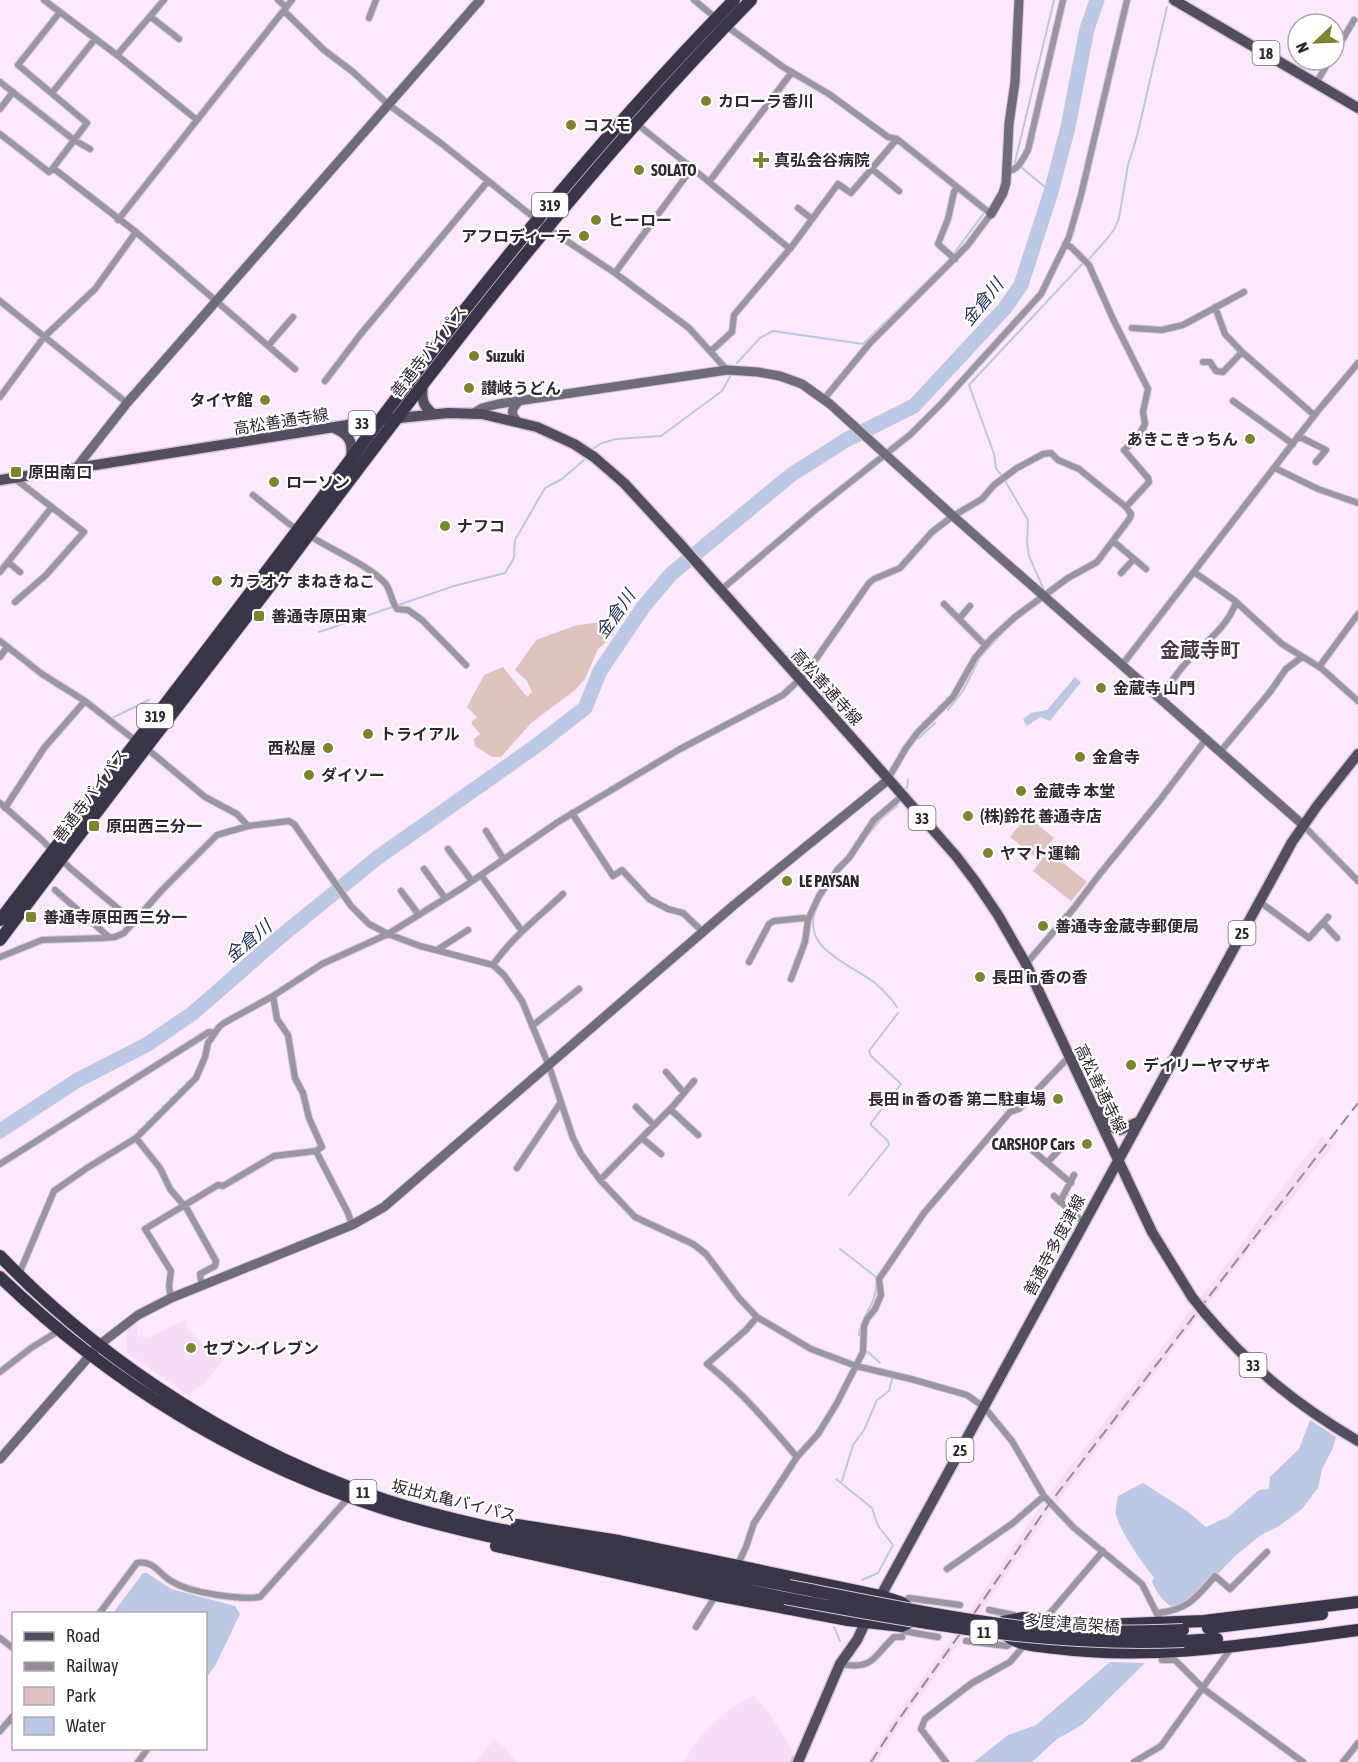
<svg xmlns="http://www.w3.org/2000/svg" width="1358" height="1762" viewBox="0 0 1358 1762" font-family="'Asap Condensed','Noto Sans JP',sans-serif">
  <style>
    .built { fill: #f6dcf5 }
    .green { fill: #ddc2bf }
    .water { fill: #bcc7e3 }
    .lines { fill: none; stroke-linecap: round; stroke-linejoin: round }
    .stream { stroke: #bcc7e3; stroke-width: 2 }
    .river { stroke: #bcc7e3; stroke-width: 15 }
    .street-casing { stroke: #d8c6d7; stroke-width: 8 }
    .secondary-casing { stroke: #d8c6d7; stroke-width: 11 }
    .primary-casing { stroke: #d8c6d7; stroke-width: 13 }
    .highway-casing { stroke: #d8c6d7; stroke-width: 14 }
    .street { stroke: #9996a0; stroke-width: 6 }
    .secondary { stroke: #6f6c7a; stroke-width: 9 }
    .primary { stroke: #524e5f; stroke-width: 10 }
    .highway { stroke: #3a3548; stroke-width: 12 }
    .rail { stroke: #978997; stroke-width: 2; stroke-dasharray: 12 6; stroke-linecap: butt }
    .primary-bridge-casing { stroke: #d8c6d7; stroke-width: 13; stroke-linecap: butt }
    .highway-bridge-casing { stroke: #d8c6d7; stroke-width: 14; stroke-linecap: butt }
    .primary-bridge { stroke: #524e5f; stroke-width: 10 }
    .highway-bridge { stroke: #3a3548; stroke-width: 12 }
    .poi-dot { fill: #7d832e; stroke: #fff; stroke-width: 2 }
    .labels { text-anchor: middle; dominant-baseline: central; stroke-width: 4.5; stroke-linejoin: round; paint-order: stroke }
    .shield { fill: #fff; stroke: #6e686e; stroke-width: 1.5 }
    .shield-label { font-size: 15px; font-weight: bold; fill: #302830 }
    .poi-label { font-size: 16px; font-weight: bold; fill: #302830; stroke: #fff; text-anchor: start }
    .street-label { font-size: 16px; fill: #302830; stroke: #fff }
    .water-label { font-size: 18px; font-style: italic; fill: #26345a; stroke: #fff }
    .quarter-label { font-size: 20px; font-weight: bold; fill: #4d3d4c; stroke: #fff }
  </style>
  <rect width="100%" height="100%" fill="#fde9fc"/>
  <path class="built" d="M1321 1137 1333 1146 1275 1220 1255 1242 1054 1506 959 1643 903 1720 876 1762H867L895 1717 952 1638 1046 1498 1248 1236 1264 1211Z
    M188 1318 185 1326 207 1348 224 1360 204 1384 195 1389 189 1396 127 1353 126 1330 138 1323 137 1336 149 1337Z
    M754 1695 767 1710 792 1749V1755L796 1757 794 1762H683L702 1735 716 1721 727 1711Z
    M494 1740 504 1747 518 1762H475Z"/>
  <path class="green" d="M600 622 614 625V635L598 649 585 679 575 690 531 723 501 757H492L475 746 474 739 480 734 471 723 477 717 467 707 484 675 503 667 527 697 532 692 527 681 515 670 536 640 574 626Z
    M1027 816 1054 838 1037 858 1010 837Z
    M1048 851 1087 882 1071 901 1033 871Z"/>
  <path class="water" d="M1075 677 1081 682 1050 721 1040 717 1027 726 1023 719 1031 713 1047 710Z
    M1310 1420 1336 1437 1332 1450 1322 1469 1318 1488 1302 1509 1279 1526 1261 1535 1235 1556 1191 1602 1175 1608C1162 1602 1158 1594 1152 1582L1154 1577C1143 1565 1120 1531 1116 1515 1115 1509 1117 1502 1118 1496L1143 1483 1187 1511 1206 1527 1228 1517 1259 1490 1269 1489 1270 1477 1299 1449Z
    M143 1573H147L171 1589 235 1606 240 1614 216 1664 206 1679V1614L113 1613Z
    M1110 1662 1145 1663 1082 1725 1057 1739 1032 1762H974L1008 1735 1036 1725Z"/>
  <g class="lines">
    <path class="stream" d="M1051 192 1015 162 1054 0
      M1089 259 1107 239 1115 228 1119 218 1128 165 1137 136 1167 7
      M737 363 760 338 773 331 863 344 949 260 984 213
      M594 448 602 443 616 439 661 436 722 391 732 373
      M1001 475 996 468 994 454 969 385 1083 263
      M1005 481 1028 520 1027 542 1029 556 1044 590
      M1011 624 1021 616
      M319 632 454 586 505 573 514 558 515 540 545 488 562 479 584 460
      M948 710 963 691 980 657 1003 632
      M114 717 149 700
      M919 738 935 723
      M907 788 908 780
      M867 836 881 819 897 806
      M818 904 824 894
      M816 909C800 949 851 964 875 983 883 990 891 998 897 1007
      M849 1195 889 1145 888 1141 871 1125V1123L901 1084 871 1056 869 1051 898 1013
      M840 1249 876 1277
      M859 1335C861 1315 876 1306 876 1285
      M868 1352 880 1363
      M836 1479 872 1508 878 1526 893 1545 878 1573 862 1580
      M842 1481 853 1445 864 1430 877 1400 889 1391 893 1376
      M834 1627 840 1641
      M791 1762 793 1757"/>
    <path class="river" d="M0 1131 76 1081 146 1045 193 1013 280 937 377 858 536 746 585 708 600 671 644 606 671 574 791 475 846 440 914 406 1005 308 1021 285 1051 192 1068 127 1087 29 1097 0"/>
    <g class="street-casing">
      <path id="street" d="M44 0 117 55 197 120
        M278 0 286 7 284 11 324 50 353 72 389 105 442 144 547 228 615 273 689 328 727 370
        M694 0 717 19
        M151 17 179 39
        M369 18 376 0
        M725 25 783 67 829 94 888 137 897 139 991 214 967 246 870 343 824 399
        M1334 54 1354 20
        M117 55 164 0
        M0 82 74 140 90 149
        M1316 83 1330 60
        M52 93 95 39
        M0 109 13 92
        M637 124 692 168
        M0 134 49 172 53 168 136 232 295 369
        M53 168 87 123 18 65 60 12
        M872 169 899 191
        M1007 171C1018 171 1023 159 1028 150L1063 0
        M709 182 790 249
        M798 208 812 219
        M118 220 292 0
        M955 259 938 244 948 219 954 192 957 187
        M615 273 692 168 709 182 792 72
        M0 301 127 403
        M1215 307 1225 334 1242 352 1314 415
        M1132 328 1162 330 1183 325 1244 292
        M268 346 293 317
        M711 351 732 332 734 315 793 245 838 184 851 193 897 139
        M1203 362H1210L1216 371 1223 372 1242 352
        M325 381 360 335 488 181
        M0 397 44 337 95 289 136 232
        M1233 401 1293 444
        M1298 436 1326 450 1316 462
        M1275 468 1318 489 1358 503
        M14 478 84 532 46 575 15 602
        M253 495 289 524 298 529
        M307 534C329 549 369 565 385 583 391 590 391 601 397 609L408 610 422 620 466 665
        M1113 541 1146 569
        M8 562 20 572
        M0 572 52 507
        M1194 572 1234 600 1282 644 1321 668 1358 701
        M1121 573 1134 559
        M721 590 814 511 911 434 942 403 1041 294 1069 237 1081 195 1127 0
        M944 604 985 645
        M959 619 970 606
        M0 641 42 674 85 701 136 741
        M0 657 7 647
        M1122 665 1317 412 1358 363
        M1319 667 1358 614
        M1160 698C1168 687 1176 674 1185 664 1203 643 1227 629 1236 602
        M145 747 205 797 237 814 248 826
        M1220 752 1270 692 1286 669 1302 657
        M888 779 906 748 918 732 953 697 975 658 991 639 1015 617 1068 578 1097 562 1130 518 1131 514 1126 507 1149 482 1148 478 1124 450 1137 439 1145 424 1143 412 1148 389 1113 319 1089 265 1071 247 1065 244
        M0 803 42 840 70 868 134 922
        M5 808 44 748 85 701
        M572 813 613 876 622 870 649 899 668 909 683 913 703 932
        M1303 825 1358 881
        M486 831 503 858
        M448 849 472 881
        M424 869 445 898
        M481 875 522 931
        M55 890 109 937
        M401 891 419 915
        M1260 902 1309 938 1328 917
        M1323 923 1337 938
        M437 950 468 930
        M0 957 42 940 103 938 115 937 124 933 162 890 217 835 248 826 289 821 294 824 351 906 369 924 388 934 420 946 493 965 504 975 522 1001 549 1066 573 1138 581 1154 600 1180 635 1217 693 1244 706 1254 739 1298 757 1317 811 1349 856 1366 911 1379 967 1395 984 1407 1012 1441 1044 1496 1073 1527 1142 1584 1162 1624
        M749 962 769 924 774 921 804 918 808 920
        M1026 964 1074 908 1099 875 1160 800 1206 739
        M493 965C512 937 539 917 563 894
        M791 979 805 942 808 920 819 896 838 869 849 858 874 820 902 796
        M532 1026 579 989
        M666 1072 684 1093
        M636 1107 654 1125
        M670 1109 698 1135
        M136 1138 160 1168 170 1189 187 1209 216 1261 215 1266 200 1274 202 1287
        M642 1138 661 1154
        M1032 1150 1071 1183
        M316 1151 348 1213 352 1225
        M1047 1163 1059 1150
        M0 1164 209 1032 215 1033
        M517 1168 561 1102
        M600 1180 674 1105 694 1081
        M1054 1196 1083 1222
        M1060 1202 1074 1175
        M19 1274 54 1191 87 1168 136 1138 196 1078 205 1057 208 1043 219 1027 224 1023 273 996 322 964 388 934 462 888 558 822 680 749 783 695 800 679 816 659 869 583 874 579 900 568 932 532 953 516 982 499 994 485 1017 468 1043 454 1051 453 1058 460 1079 469 1126 507
        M171 1298 169 1286 171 1271 145 1229 218 1185 223 1186 274 1156 316 1151 322 1147 309 1118 303 1093 295 1078 288 1035 277 1019 273 996
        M757 1317 746 1330 707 1364C741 1391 769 1424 797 1457
        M0 1372 31 1348 60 1330
        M737 1566 746 1547 754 1523 797 1457 818 1434 837 1403 863 1352 864 1326 867 1319 875 1309 881 1295 879 1279 924 1213 1010 1112 1019 1109 1065 1061
        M947 1569 1013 1523 1044 1496
        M902 1605 909 1598 960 1605
        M989 1610 1014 1615 1017 1617
        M1157 1613C1188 1610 1196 1598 1215 1576L1230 1589 1267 1552
        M99 1614 137 1563C155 1560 159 1575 173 1582 191 1593 240 1600 260 1597L349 1497
        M1045 1619 1103 1551
        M696 1627 716 1595
        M900 1627 903 1631 938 1637
        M0 1638 14 1649
        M966 1641 1007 1646 1014 1641
        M1161 1649 1162 1660H1175L1205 1690 1303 1762
        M840 1664C874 1670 873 1657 894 1637H902
        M0 1731 14 1715
        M138 1762 148 1748
        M946 1762 921 1729 925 1719 972 1683 1010 1662 1026 1643
        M1134 1762 1161 1746 1229 1651V1647
        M1343 1762 1358 1743"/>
    </g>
    <g class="secondary-casing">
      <path id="secondary" d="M991 214 1003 193 1006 183 1009 124 1015 82 1019 0
        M472 414 482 408 498 404 727 370 758 372 780 376 802 384 830 404 953 516 1303 825
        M518 422C509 413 512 408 520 400
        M76 468 127 403 480 0
        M0 1459 99 1345 138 1315 171 1298 352 1225 384 1207 734 905 888 780"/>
    </g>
    <g class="primary-casing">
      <path id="primary" d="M1174 0 1358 108
        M423 384C421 397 422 407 434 414
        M334 428C350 435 353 442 351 458
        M0 480 379 420 448 413 482 414 537 427 574 444 594 457 624 483 681 545 869 757 956 856 975 881 998 915 1026 964 1152 1232 1192 1297
        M1102 1110 1114 1128 1120 1130 1138 1122
        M1204 1312C1251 1368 1295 1404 1358 1441
        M878 1601 1292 842 1317 806 1358 754
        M798 1762 840 1664 857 1640 868 1617"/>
    </g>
    <g class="highway-casing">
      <path id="highway" d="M0 920C115 769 231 620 344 468 465 305 592 145 734 0
        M0 940C94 814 191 690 286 565 432 370 580 174 751 0
        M0 1256C104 1364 243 1453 385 1500 447 1520 511 1532 575 1544 646 1558 718 1572 789 1586
        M0 1277C108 1381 238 1462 382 1508 445 1528 511 1541 576 1555 646 1569 715 1583 785 1598
        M517 1525 619 1541 881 1596 902 1603 907 1607
        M496 1546 716 1595 848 1620 902 1626 916 1619
        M1003 1622 1023 1618 1102 1625 1204 1621 1358 1602
        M1208 1628 1322 1614
        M1004 1633C1018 1646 1038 1646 1056 1648 1157 1661 1258 1643 1358 1630
        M1184 1641 1217 1639"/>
    </g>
    <use href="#street" class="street"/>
    <use href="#secondary" class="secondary"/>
    <use href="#primary" class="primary"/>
    <use href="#highway" class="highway"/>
    <path class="rail" d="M871 1762 899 1719 955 1641 1050 1503 1358 1103"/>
    <g class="primary-bridge-casing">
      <path id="primary-bridge" d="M1192 1297 1204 1312"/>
    </g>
    <g class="highway-bridge-casing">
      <path id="highway-bridge" d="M789 1586C873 1602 957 1621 1042 1629 1089 1633 1136 1632 1183 1630
        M785 1598C919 1623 1047 1647 1184 1641"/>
    </g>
    <use href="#primary-bridge" class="primary-bridge"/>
    <use href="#highway-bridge" class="highway-bridge"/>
  </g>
  <g class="poi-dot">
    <circle cx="706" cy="101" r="6"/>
    <circle cx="571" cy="125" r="6"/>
    <path d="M758 151h6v6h6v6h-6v6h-6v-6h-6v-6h6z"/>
    <circle cx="639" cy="170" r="6"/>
    <circle cx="596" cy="220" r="6"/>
    <circle cx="584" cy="236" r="6"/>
    <circle cx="474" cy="356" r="6"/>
    <circle cx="469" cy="388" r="6"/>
    <circle cx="265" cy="400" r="6"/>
    <circle cx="1250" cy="439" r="6"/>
    <rect x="10" y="466" width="12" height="12" rx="3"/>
    <circle cx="274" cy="482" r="6"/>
    <circle cx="445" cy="526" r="6"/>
    <circle cx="217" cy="581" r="6"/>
    <rect x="253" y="610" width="12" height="12" rx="3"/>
    <circle cx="1101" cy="688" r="6"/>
    <circle cx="368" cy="734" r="6"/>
    <circle cx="328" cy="748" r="6"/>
    <circle cx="1080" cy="757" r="6"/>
    <circle cx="309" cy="775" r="6"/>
    <circle cx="1021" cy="791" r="6"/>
    <circle cx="968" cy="816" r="6"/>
    <rect x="88" y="820" width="12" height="12" rx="3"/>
    <circle cx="988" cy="853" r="6"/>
    <circle cx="787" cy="881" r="6"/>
    <rect x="25" y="911" width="12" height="12" rx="3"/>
    <circle cx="1043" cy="926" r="6"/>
    <circle cx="980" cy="977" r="6"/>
    <circle cx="1131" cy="1065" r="6"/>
    <circle cx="1058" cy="1099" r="6"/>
    <circle cx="1087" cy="1144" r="6"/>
    <circle cx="191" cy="1348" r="6"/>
  </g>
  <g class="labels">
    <g class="shield">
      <rect x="1252.5" y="41" width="27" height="24" rx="4.5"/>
      <rect x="532" y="193" width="36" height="24" rx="4.5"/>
      <rect x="348.5" y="411" width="27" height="24" rx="4.5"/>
      <rect x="137" y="704" width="36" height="24" rx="4.5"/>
      <rect x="908.5" y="806" width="27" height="24" rx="4.5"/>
      <rect x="1228.5" y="921" width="27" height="24" rx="4.5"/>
      <rect x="1239.5" y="1353" width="27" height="24" rx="4.5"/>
      <rect x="946.5" y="1438" width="27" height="24" rx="4.5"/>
      <rect x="349.5" y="1480" width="27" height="24" rx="4.5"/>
      <rect x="970.5" y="1620" width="27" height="24" rx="4.5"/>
    </g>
    <g class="shield-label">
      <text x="1266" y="53">18</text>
      <text x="550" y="205">319</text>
      <text x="362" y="423">33</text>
      <text x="155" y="716">319</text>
      <text x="922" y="818">33</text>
      <text x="1242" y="933">25</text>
      <text x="1253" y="1365">33</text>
      <text x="960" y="1450">25</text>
      <text x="363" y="1492">11</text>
      <text x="984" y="1632">11</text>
    </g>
    <g class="poi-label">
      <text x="718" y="101">カローラ香川</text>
      <text x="583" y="125">コスモ</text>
      <text x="774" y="160">真弘会谷病院</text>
      <text x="651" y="170">SOLATO</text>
      <text x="608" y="220">ヒーロー</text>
      <text x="572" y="236" text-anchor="end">アフロディーテ</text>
      <text x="486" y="356">Suzuki</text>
      <text x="481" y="388">讃岐うどん</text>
      <text x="253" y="400" text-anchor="end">タイヤ館</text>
      <text x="1238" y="439" text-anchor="end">あきこきっちん</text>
      <text x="28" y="472">原田南口</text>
      <text x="286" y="482">ローソン</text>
      <text x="457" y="526">ナフコ</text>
      <text x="229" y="581">カラオケ まねきねこ</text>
      <text x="271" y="616">善通寺原田東</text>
      <text x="1113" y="688">金蔵寺 山門</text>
      <text x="380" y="734">トライアル</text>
      <text x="316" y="748" text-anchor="end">西松屋</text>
      <text x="1092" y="757">金倉寺</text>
      <text x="321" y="775">ダイソー</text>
      <text x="1033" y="791">金蔵寺 本堂</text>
      <text x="980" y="816">(株)鈴花 善通寺店</text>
      <text x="106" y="826">原田西三分一</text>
      <text x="1000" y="853">ヤマト運輸</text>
      <text x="799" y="881">LE PAYSAN</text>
      <text x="43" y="917">善通寺原田西三分一</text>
      <text x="1055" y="926">善通寺金蔵寺郵便局</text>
      <text x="992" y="977">長田 in 香の香</text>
      <text x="1143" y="1065">デイリーヤマザキ</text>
      <text x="1046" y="1099" text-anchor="end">長田 in 香の香 第二駐車場</text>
      <text x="1075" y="1144" text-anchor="end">CARSHOP Cars</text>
      <text x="203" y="1348">セブン-イレブン</text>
    </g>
    <g class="street-label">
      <text transform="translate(428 351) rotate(-52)">善通寺バイパス</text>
      <text transform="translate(281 421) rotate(-9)">高松善通寺線</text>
      <text transform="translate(827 687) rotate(48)">高松善通寺線</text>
      <text transform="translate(90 795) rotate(-53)">善通寺バイパス</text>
      <text transform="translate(1101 1088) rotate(64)">高松善通寺線</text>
      <text transform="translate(1054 1245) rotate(-62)">善通寺多度津線</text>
      <text transform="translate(454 1500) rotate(14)">坂出丸亀バイパス</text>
      <text transform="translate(1072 1623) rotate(4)">多度津高架橋</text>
    </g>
    <g class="water-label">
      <text transform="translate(982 302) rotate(-51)">金倉川</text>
      <text transform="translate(615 614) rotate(-55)">金倉川</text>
      <text transform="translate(248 941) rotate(-40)">金倉川</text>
    </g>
    <g class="quarter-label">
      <text x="1200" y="649">金蔵寺町</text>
    </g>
  </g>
  <rect x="12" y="1612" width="195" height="138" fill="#ffffff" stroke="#aca9ac" stroke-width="1.5"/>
  <rect x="24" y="1632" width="30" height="9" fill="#524e5f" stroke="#aca9ac" stroke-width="1.5"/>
  <text x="66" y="1642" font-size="18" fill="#302830">Road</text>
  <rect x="24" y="1662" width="30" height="9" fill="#978997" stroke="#aca9ac" stroke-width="1.5"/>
  <text x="66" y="1672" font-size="18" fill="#302830">Railway</text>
  <rect x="24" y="1687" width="30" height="18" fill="#ddc2bf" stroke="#aca9ac" stroke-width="1.5"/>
  <text x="66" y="1702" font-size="18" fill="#302830">Park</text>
  <rect x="24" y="1717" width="30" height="18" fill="#bcc7e3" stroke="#aca9ac" stroke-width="1.5"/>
  <text x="66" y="1732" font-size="18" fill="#302830">Water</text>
  <g transform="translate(1316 42) rotate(247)"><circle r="28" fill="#ffffff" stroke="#aca9ac" stroke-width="1.5"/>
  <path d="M0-4.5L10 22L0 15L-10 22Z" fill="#7d832e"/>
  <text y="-9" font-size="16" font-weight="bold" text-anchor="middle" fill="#302830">N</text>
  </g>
</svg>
